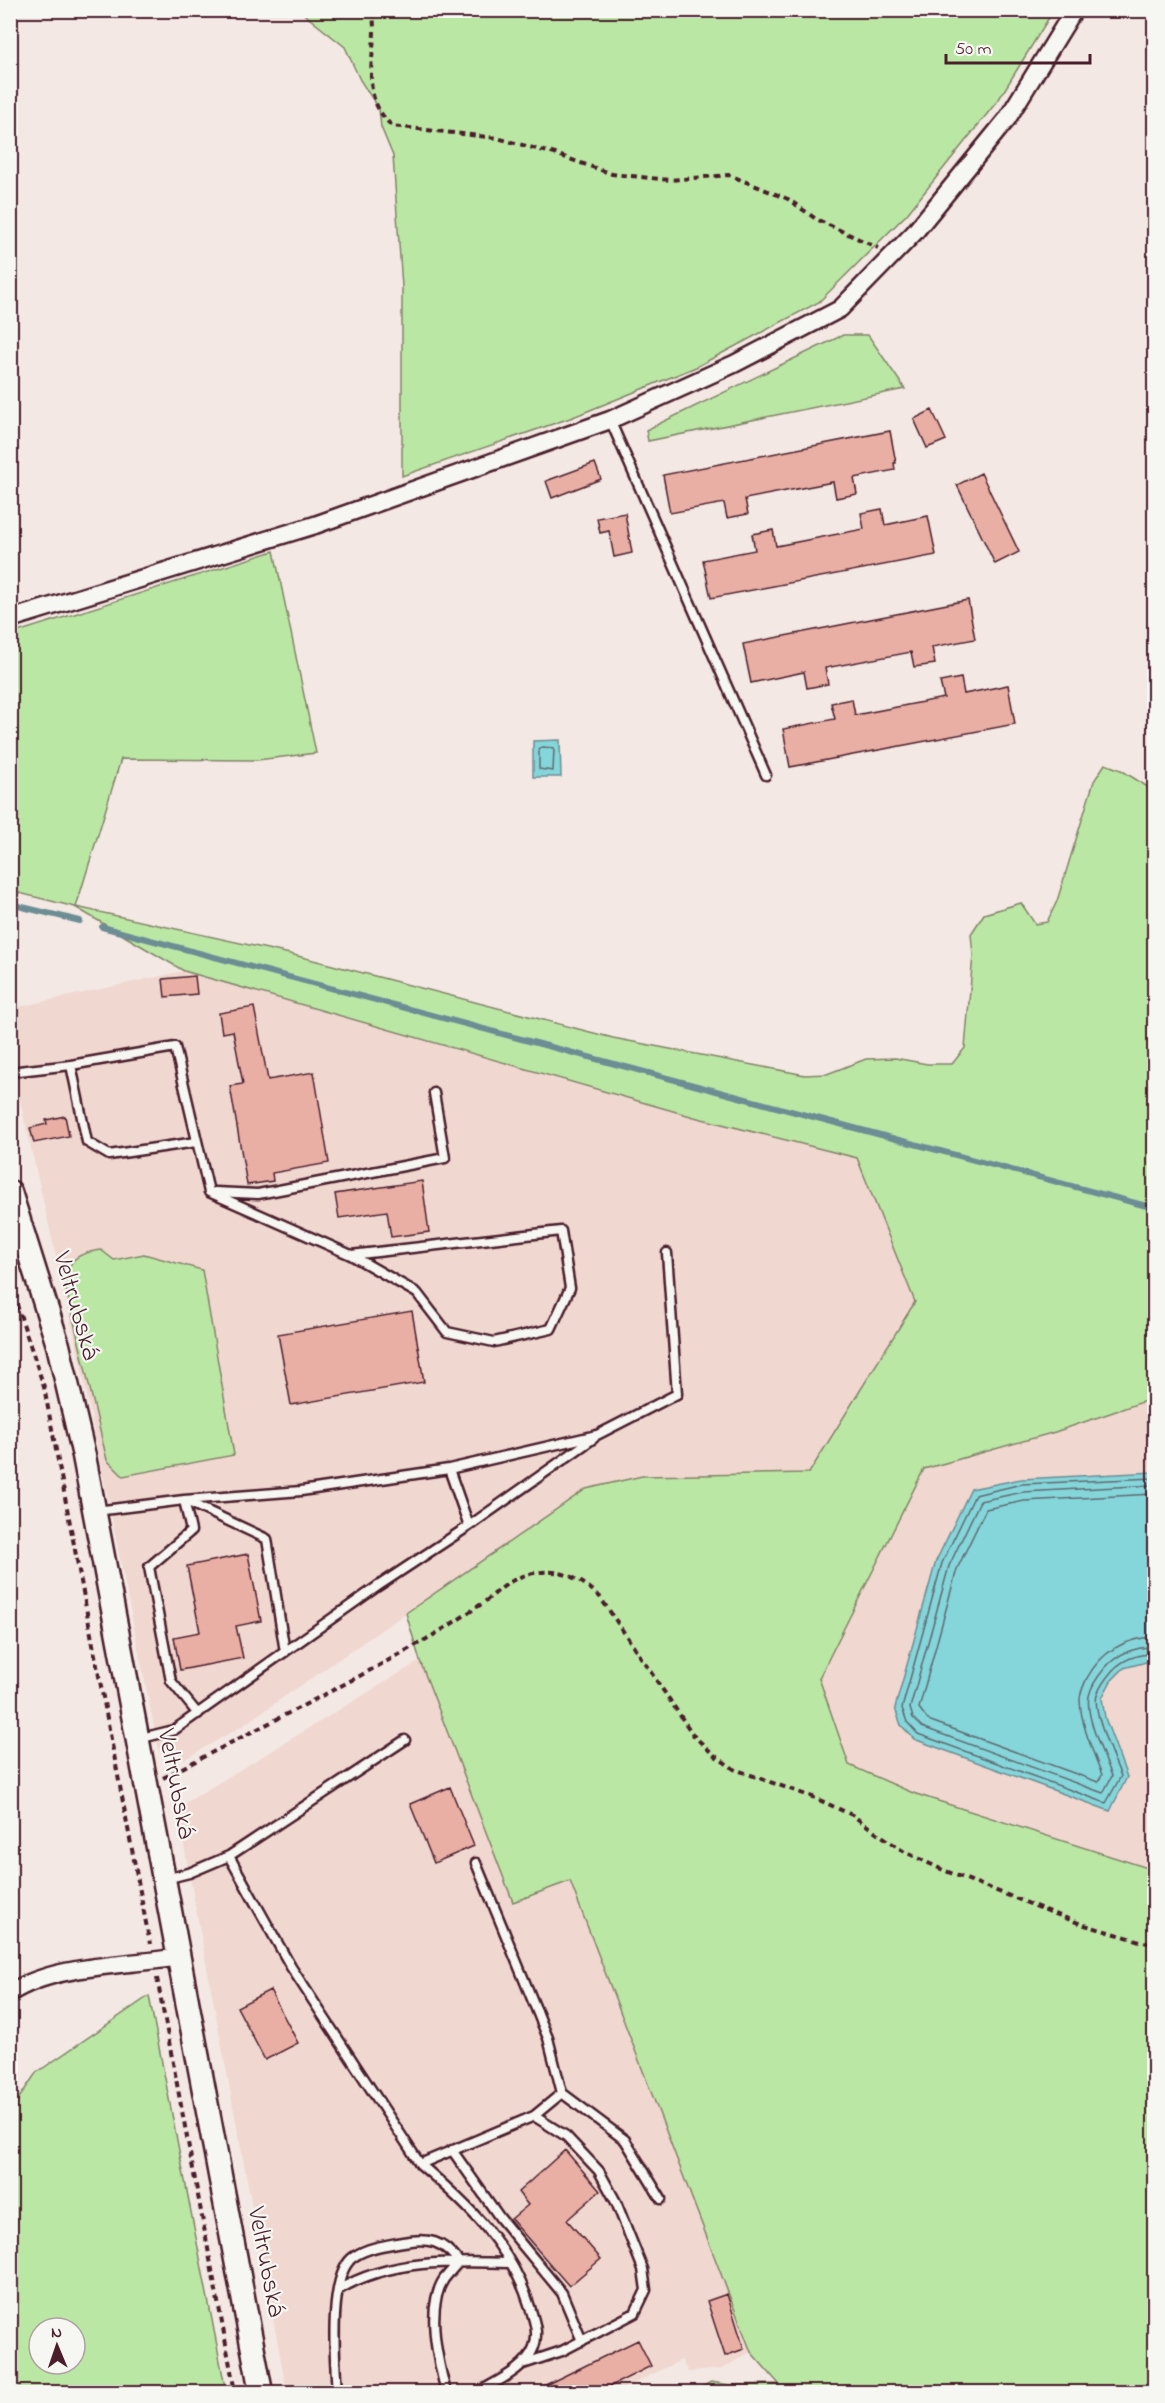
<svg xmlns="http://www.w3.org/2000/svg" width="1165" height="2403" viewBox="0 0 1165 2403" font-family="'Indie Flower',sans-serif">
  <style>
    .built { fill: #f0d7d0 }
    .green { fill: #bbe7a5; stroke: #828368; stroke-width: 1.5; fill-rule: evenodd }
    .water { fill: #84d6da; stroke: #6d8d94; stroke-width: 1.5 }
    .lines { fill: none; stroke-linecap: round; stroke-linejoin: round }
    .shore { stroke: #616871; stroke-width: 1.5 }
    .stream { stroke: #6d8d94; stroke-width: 6 }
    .building { fill: #e9afa5; stroke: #4a1f2b; stroke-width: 1.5 }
    .lane-casing { stroke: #4a1f2b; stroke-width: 13 }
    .street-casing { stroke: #4a1f2b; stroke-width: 21 }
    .secondary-casing { stroke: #4a1f2b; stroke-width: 27 }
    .path { stroke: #4a1f2b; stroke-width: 4; stroke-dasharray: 6 4.5; stroke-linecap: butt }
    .lane { stroke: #f6f6f2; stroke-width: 8 }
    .street { stroke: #f6f6f2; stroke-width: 16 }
    .secondary { stroke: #f6f6f2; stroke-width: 22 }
    .labels { text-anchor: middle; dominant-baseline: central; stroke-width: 4.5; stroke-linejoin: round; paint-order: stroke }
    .street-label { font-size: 26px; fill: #4a1f2b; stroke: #f6f6f2 }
  </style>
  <rect width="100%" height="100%" fill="#f3e8e3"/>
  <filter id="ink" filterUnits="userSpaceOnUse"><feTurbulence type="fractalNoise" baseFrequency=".0167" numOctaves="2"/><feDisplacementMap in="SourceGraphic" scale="12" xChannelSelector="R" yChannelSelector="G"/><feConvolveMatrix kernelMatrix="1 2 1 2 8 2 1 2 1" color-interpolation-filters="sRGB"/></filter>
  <g filter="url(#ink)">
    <path class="built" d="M184 971 694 1117 859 1158 915 1303 809 1473 642 1476 586 1489 242 1726 185 1759 159 1751 77 1347 11 1061 10 1009Z
      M1154 1397V1870L913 1794 849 1765 818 1678 924 1468Z
      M420 1661 513 1902 570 1881 751 2352 721 2369 688 2372 681 2360 616 2392H287L177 1808Z"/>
    <path class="green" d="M300 11H1053L999 99 907 214 819 302 696 367 573 417 402 476V287L393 156 381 127 379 109 360 80 345 47Z
      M843 335H868L905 389 648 441 646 430Z
      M274 551 316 753 257 760 121 759 76 907 290 954 613 1038 805 1075 827 1074 866 1059 895 1058 927 1064H952L965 1048 973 955 971 934 984 914 1021 903 1035 924 1047 922 1057 901 1094 781 1105 764 1121 770 1154 791V1398L1055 1432 924 1469 819 1678 849 1765 913 1793 1154 1870V2392H692L711 2382 730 2385 779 2384 751 2352 570 1881 513 1902 420 1661 406 1613 586 1489 642 1476 809 1473 915 1302 857 1158 694 1117 184 971 75 907 11 891V634Z
      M101 1250 114 1260 144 1254 202 1270 234 1455 123 1476 107 1460 65 1284C68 1259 77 1253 101 1250Z
      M149 1996 226 2392H11V2110L36 2073ZM39 2328H75V2364H39Z"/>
    <path class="water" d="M560 740 561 777H533V741Z
      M1154 1472V1660L1124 1668 1111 1681 1102 1698 1105 1718 1127 1777 1110 1811 914 1739 901 1725 895 1708 936 1561 971 1489 1021 1479Z"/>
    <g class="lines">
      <path class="shore" d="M542 747 554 748 553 771 539 769V749Z
        M1154 1478 1022 1484 975 1495 942 1563 902 1708 907 1722 918 1734 1106 1803 1121 1776C1114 1759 1092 1712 1097 1695 1100 1686 1106 1678 1112 1671 1123 1659 1138 1654 1154 1654
        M1154 1485 1023 1492 980 1501 949 1566 910 1708 913 1718 922 1727 1103 1793 1112 1776C1104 1755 1085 1718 1089 1696 1091 1686 1099 1675 1105 1668 1118 1653 1135 1647 1154 1647
        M1154 1494 1024 1501 986 1509 957 1569 919 1708 928 1720 1098 1782 1102 1775C1093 1751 1081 1726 1080 1700 1080 1692 1084 1685 1087 1678 1101 1652 1125 1638 1154 1637"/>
      <path class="stream" d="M10 904 80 921
        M102 927 1154 1208"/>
    </g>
    <path class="building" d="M932 410 946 440 927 448 914 419Z
      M890 431 896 463H894L895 470 854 478 857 494 836 498 833 482 745 499 748 514 727 518 724 503 670 513 663 475Z
      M595 463 601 479 552 498 546 481Z
      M981 473 1019 552 995 564 957 485Z
      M882 509 885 525 928 516 936 555 711 598 703 560 755 550 752 534 773 530 776 546 864 529 861 513Z
      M625 513 632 553 614 557 609 531 600 533 597 518Z
      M968 600 975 639 932 647 935 664 914 667 911 652 825 668 828 684 807 688 804 672 751 683 743 644Z
      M961 678 964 694 1008 685 1015 724 790 767 783 729 835 719 831 703 852 699 855 715 944 698 940 682Z
      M195 976 197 994 165 997 163 979Z
      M254 1007 268 1080 314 1072 329 1163 272 1173 273 1181 247 1185 230 1086 243 1084 233 1031 222 1033 219 1013Z
      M65 1116 69 1136 34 1143 30 1128 47 1124 46 1120Z
      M422 1181 429 1232 391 1237 387 1211 339 1218 335 1194Z
      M412 1311 424 1382 291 1405 278 1334Z
      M248 1554 261 1621 236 1626 243 1658 180 1670 174 1637 200 1632 187 1566Z
      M450 1787 474 1846 434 1863 410 1804Z
      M270 1990 298 2043 265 2060 237 2007Z
      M565 2150 600 2191 567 2220 601 2259 569 2286 511 2219 528 2205 518 2192Z
      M727 2294 744 2349 725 2356 707 2301Z
      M638 2340 651 2366 599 2392H531Z"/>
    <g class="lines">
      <g class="lane-casing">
        <path id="lane" d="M610 420 766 775
          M71 1065 87 1142 109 1155 196 1142
          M10 1072 71 1065 175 1047 209 1192 351 1255 417 1293 447 1332 494 1342 551 1329 570 1288 561 1231 351 1255
          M215 1192 258 1194 445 1158 434 1093
          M449 1469 597 1435 677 1394 667 1253
          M96 1511 184 1500 301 1491 449 1469 469 1526 378 1586 174 1730 138 1739
          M469 1526 594 1438
          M198 1714 171 1681 149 1567 191 1531 184 1500 267 1539 285 1652
          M229 1856 291 1967 420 2164 534 2116 562 2093 625 2140 661 2199
          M476 1863 548 2038 562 2093
          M165 1879 189 1873 229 1856 405 1740
          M452 2150 500 2218 562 2293 582 2341
          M420 2164C468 2205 511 2245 530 2307 534 2320 539 2333 534 2347 526 2369 497 2381 479 2392
          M338 2290C389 2259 453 2261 510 2263
          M523 2364 562 2351 635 2313 646 2290 643 2269 616 2202 599 2171 566 2136 534 2116
          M337 2392C335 2363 327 2272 355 2256 369 2247 387 2245 403 2242 429 2237 443 2241 459 2262 454 2267 449 2273 444 2279 425 2308 438 2361 446 2392"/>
      </g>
      <g class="street-casing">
        <path id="street" d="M10 619 315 525 610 420 734 364 840 309 914 233 1007 119 1074 10
          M10 1993C55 1964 126 1966 179 1957"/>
      </g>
      <g class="secondary-casing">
        <path id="secondary" d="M10 1192 58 1345 84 1456 261 2392"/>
      </g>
      <path class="path" d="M372 10C381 52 354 90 392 126L497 138 555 154 612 174 670 180 729 175 788 199 816 219 878 248
        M10 1284 44 1387 150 1944
        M163 1778C252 1731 343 1687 430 1637 447 1627 464 1616 480 1605 495 1595 507 1580 526 1575 556 1566 578 1576 600 1597L694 1736 714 1755 734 1769 815 1798 852 1815 903 1851 943 1870 1081 1924 1154 1945
        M157 1978 235 2392"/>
      <use href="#lane" class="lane"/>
      <use href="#street" class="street"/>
      <use href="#secondary" class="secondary"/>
    </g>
  </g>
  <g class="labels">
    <g class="street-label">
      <text transform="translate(75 1306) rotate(74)">Veltrubská</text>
      <text transform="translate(175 1784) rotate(79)">Veltrubská</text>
      <text transform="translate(265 2262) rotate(79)">Veltrubská</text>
    </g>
  </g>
  <rect width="1165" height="2403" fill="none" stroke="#f6f6f2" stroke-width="36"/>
  <rect x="18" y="18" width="1129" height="2367" fill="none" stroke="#4a1f2b" stroke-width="2" filter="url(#ink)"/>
  <g transform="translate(57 2346) rotate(358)"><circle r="28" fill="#f6f6f2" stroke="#b1a0a2" stroke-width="1.5"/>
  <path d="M0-4.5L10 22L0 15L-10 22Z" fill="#4a1f2b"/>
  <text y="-9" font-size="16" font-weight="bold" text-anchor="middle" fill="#4a1f2b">N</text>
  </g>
  <path d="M946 54v9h144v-9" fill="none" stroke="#4a1f2b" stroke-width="3"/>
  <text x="955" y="54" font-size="18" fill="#4a1f2b" stroke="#f6f6f2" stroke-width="4.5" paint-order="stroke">50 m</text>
</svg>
